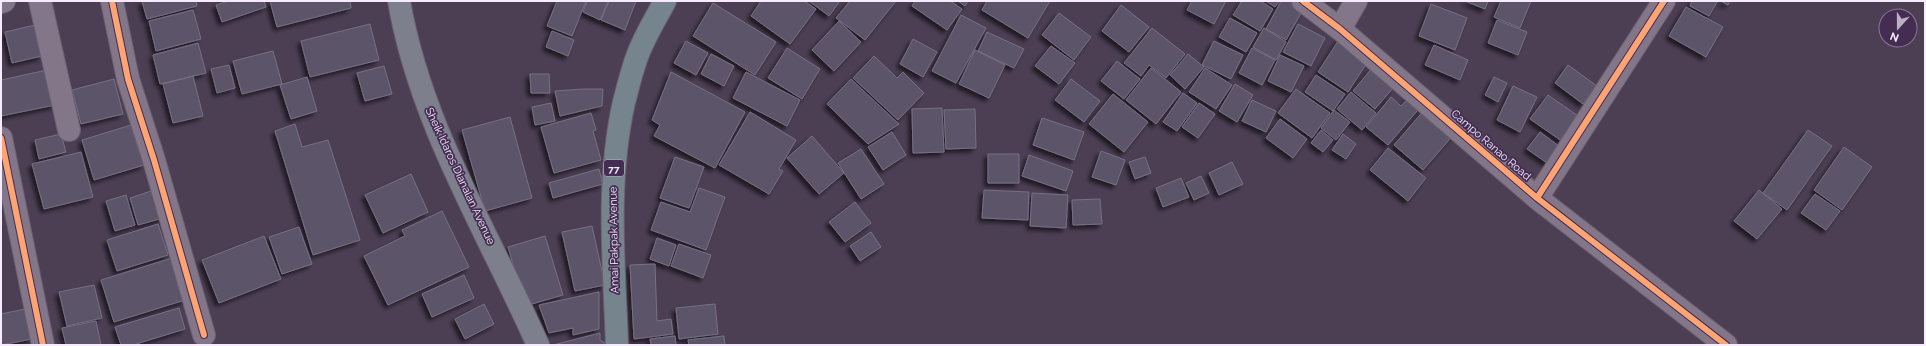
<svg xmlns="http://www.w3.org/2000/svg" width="1926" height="346" viewBox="0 0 1926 346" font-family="Raleway,sans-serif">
<defs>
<filter id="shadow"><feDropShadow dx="-3.5" dy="3.5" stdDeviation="2" flood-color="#0009"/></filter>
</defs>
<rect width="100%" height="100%" fill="#4c3f54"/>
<!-- building -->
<path fill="#5c546a" stroke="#777083" filter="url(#shadow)" d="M142,1H196L197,6L147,19Z
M229,1H264L266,7L222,22L216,5Z
M270,1H350L351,8L277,27Z
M557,1H586L572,36L547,26Z
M587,1H608L600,20L583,12Z
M609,1H636L625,30L601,20Z
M761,1H804L816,9L790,44L751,16Z
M809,1H840L829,16Z
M850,1H896L865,40L836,18Z
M915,1H950L962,9L947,30L912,6Z
M958,1H968L965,6Z
M987,1H1050L1028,38L982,10Z
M1192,1H1226L1214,24L1187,10Z
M1242,1H1260L1273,9L1260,31L1233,15Z
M1266,1H1279L1275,7Z
M1281,1H1296L1305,6L1286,40L1266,29Z
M1465,1H1488L1485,9Z
M1501,1H1531L1520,28L1494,17Z
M1692,1H1715L1717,2L1709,16L1690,6Z
M1721,1H1730L1728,5Z
M713,3L776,42L755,75L693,36Z
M1431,4L1467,18L1455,50L1419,36Z
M1121,5L1149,27L1129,52L1102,31Z
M1686,7L1723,27L1706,57L1669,36Z
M193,10L201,39L156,51L149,21Z
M1059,13L1091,37L1074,60L1042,35Z
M961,15L986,28L956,83L932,71Z
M1230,18L1257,33L1246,52L1219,37Z
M1497,20L1527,32L1518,55L1488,43Z
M839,21L861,42L834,71L812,50Z
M370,24L379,60L310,77L301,41Z
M1298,24L1325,38L1311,66L1283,52Z
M35,25L42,56L12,63L5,32Z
M1152,28L1185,54L1166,78L1149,65L1141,76L1124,63Z
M1264,28L1286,42L1276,60L1253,47Z
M552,31L574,40L568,56L546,47Z
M987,32L1024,49L1014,68L978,51Z
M1340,38L1370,58L1348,92L1318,72Z
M913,39L937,52L923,77L900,64Z
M686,41L708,53L696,75L674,63Z
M1214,41L1243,55L1231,79L1202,65Z
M198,43L206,73L160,84L153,55Z
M1434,45L1468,60L1460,80L1425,65Z
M1051,46L1075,63L1059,84L1035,66Z
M787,48L820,69L802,99L768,78Z
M1252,48L1275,60L1262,85L1239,73Z
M975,50L1005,65L989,98L959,84Z
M273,51L282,84L242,94L233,61Z
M711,54L734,66L724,86L701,74Z
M1188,54L1204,67L1185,89L1170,75Z
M1280,55L1304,66L1291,92L1268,81Z
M874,56L897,78L903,72L924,93L898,120L853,78Z
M1117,61L1140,79L1124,99L1101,81Z
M229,65L235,88L217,93L211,69Z
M1568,65L1597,86L1583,104L1555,83Z
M384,66L392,94L365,101L357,73Z
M1151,68L1181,92L1156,124L1126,100Z
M1205,68L1232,85L1216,109L1189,92Z
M1372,68L1394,87L1375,109L1353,91Z
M47,70L55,105L1,116V80Z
M671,72L745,112L715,168L654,136L660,125L652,120Z
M746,72L800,100L787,126L733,98Z
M530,74H549L550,93H531Z
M1316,75L1345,94L1333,111L1305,92Z
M193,76L203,116L173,123L163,84Z
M307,77L317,111L291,119L280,85Z
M1494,77L1507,83L1498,102L1485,95Z
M114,79L123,114L81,124L72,90Z
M851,79L899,124L868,144L827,104Z
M1071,79L1100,101L1084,122L1055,100Z
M1235,84L1253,95L1237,122L1219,111Z
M1513,86L1537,97L1520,132L1497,120Z
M583,89H603L602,106L560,116L555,91Z
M1296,89L1330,113L1312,138L1278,113Z
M1351,92L1376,113L1362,130L1337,109Z
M1183,93L1197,103L1177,131L1163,122Z
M1113,94L1148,122L1124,152L1089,124Z
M1412,94L1423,104L1388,145L1366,127L1391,97L1401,106Z
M1548,95L1581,118L1563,142L1530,119Z
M1252,100L1276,111L1266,132L1242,121Z
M551,103L555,121L535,125L532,107Z
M1199,103L1215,114L1198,138L1182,127Z
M942,108L944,152L913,153L912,109Z
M1426,108L1455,133L1423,170L1394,145Z
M975,109L976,148L946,149L944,110Z
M1334,110L1350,122L1336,140L1321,128Z
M750,112L796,140L779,169L783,171L769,194L719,165Z
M591,113L596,130L593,131L601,160L554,173L541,127Z
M510,117L532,198L485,211L462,130Z
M1042,118L1084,132L1074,160L1033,145Z
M1280,119L1307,139L1293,158L1266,138Z
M295,124L302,147L328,140L360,240L313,255L275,131Z
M131,125L144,165L94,180L82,140Z
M1321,130L1333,140L1323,152L1311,143Z
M1808,130L1832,146L1787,210L1763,193Z
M892,132L906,155L883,170L868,147Z
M1540,132L1560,147L1547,163L1527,149Z
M61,134L66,152L39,159L35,140Z
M1343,134L1356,144L1346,159L1332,150Z
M812,136L844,173L819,194L787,158Z
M1844,147L1872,167L1842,210L1814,190Z
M1388,148L1426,178L1408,201L1370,170Z
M861,149L884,184L861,199L838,163Z
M1101,151L1125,160L1116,185L1092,177Z
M81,152L93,197L44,209L32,164Z
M988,154H1019V183H988Z
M1029,155L1073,171L1066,191L1022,176Z
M675,157L704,167L689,208L660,198Z
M1145,157L1151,173L1135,179L1129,162Z
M1232,162L1243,184L1219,195L1209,173Z
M599,169L603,184L553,198L549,183Z
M411,174L428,212L383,233L365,195Z
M1201,176L1209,193L1194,200L1186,183Z
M1181,178L1189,197L1163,207L1156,188Z
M699,188L725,197L706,250L651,230L661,202L690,212Z
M154,190L163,218L138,225L130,198Z
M984,190L1029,192L1028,220L982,218Z
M1759,190L1782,209L1757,239L1734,221Z
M1032,193L1068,195L1066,228L1030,226Z
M1815,194L1840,211L1826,230L1801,213Z
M126,195L135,225L115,231L106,201Z
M1100,199L1102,224L1073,225L1072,200Z
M855,202L871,223L845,242L829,222Z
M442,211L469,267L388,305L364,256L405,236L402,230Z
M158,224L168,255L117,271L107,240Z
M592,226L605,285L575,291L562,232Z
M299,227L312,264L282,274L269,237Z
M871,232L881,247L860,261L850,246Z
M264,236L281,279L219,303L202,260Z
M545,236L563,295L525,306L508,247Z
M657,238L676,245L669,266L650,259Z
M679,244L711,255L703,278L671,266Z
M172,258L185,300L114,322L101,280Z
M655,264L657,321L671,319L673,334L634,339L630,265Z
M464,275L474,298L432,317L422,294Z
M94,285L102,318L67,326L59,292Z
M599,292V329L573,335V328L549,333L539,305Z
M484,304L494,324L465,339L455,319Z
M715,304L718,334L679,339L676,308Z
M179,308L185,329L133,345H121L115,327Z
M25,309L32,339L1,345V314Z
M96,321L101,345H66L62,328Z
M600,333V340L605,343V345H553Z
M675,336L676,345H651L650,339Z
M724,336L725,345H689L688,340Z"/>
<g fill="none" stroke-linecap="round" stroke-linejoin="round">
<!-- minor casing -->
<g stroke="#6a5f70" stroke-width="24">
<path id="minor" d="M40,1L69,130
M112,1L128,79L154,160L204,335
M1303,1L1340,29L1537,198L1726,345
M1,2L4,1
M1340,29L1356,1
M1,138L43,345
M1537,198L1664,1"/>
</g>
<!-- major casing -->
<g stroke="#6a5f70" stroke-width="24">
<path id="major" d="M399,1C420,124 488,232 538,345"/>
</g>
<!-- highway casing -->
<g stroke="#6a5f70" stroke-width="24">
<path id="highway" d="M617,345C614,264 606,182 624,102C629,84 633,64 641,47C648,31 657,16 665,1"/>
</g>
<!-- minor -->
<use href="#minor" stroke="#827688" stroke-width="22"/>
<!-- major -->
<use href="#major" stroke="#7d7f8c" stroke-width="22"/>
<!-- highway -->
<use href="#highway" stroke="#76848e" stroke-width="22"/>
<!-- cycleway casing -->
<g stroke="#442c52" stroke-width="8">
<path id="cycleway" d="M112,1L128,79L154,160L204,335
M1303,1L1340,29L1537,198L1726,345
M1,138L43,345
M1537,198L1664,1"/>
</g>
<!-- cycleway -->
<use href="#cycleway" stroke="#fda474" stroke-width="6"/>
</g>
<g text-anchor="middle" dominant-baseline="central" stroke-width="3.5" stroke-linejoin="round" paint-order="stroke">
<!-- shield labels -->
<rect fill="#442c52" stroke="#c1b2cb" stroke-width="1" x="604" y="160" width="20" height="16" rx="3"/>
<g font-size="10" font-weight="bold" fill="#f7ebff">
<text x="614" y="168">77</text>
</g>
<!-- street labels -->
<g font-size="11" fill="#f7ebff" stroke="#442c52">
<text transform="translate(1491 145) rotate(41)">Campo Ranao Road</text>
<text transform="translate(460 176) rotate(65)">Sheik Idaros Dianalan Avenue</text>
<text transform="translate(614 240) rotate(-91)">Amai Pakpak Avenue</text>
</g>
</g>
<!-- border -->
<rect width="1926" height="346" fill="none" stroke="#f7ebff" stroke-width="4"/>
<!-- north arrow -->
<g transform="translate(1898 28) rotate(201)"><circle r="19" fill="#442c52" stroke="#8c7897"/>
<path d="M0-3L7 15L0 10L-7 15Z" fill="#bbafc3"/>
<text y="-6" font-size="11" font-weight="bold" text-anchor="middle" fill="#f7ebff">N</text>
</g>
</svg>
